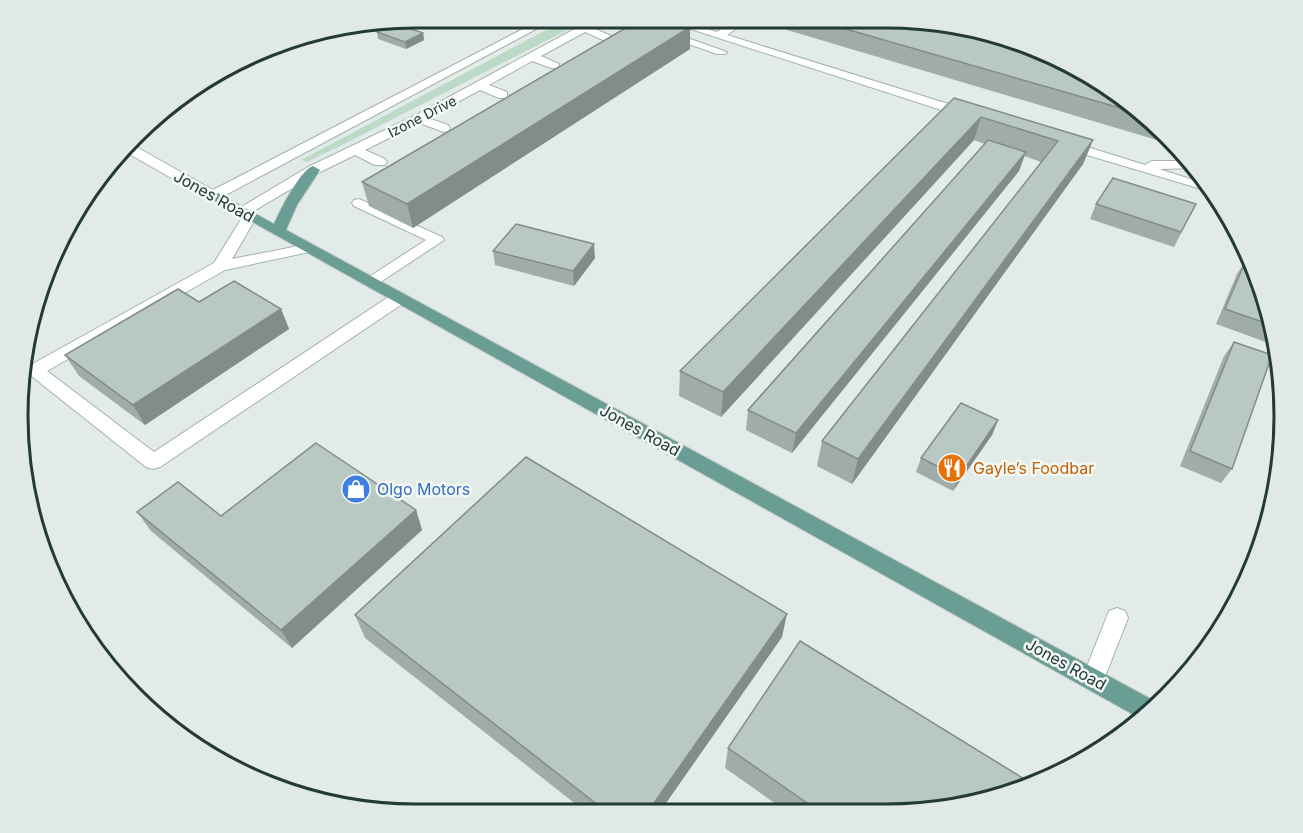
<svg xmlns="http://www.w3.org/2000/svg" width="1303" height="833" viewBox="0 0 1303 833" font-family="Inter,sans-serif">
<rect width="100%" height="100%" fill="#e2ebe8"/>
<!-- green -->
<path fill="#bddac7" d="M567,19H589L346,143L307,162L301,160Z"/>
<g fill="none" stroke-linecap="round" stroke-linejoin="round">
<!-- minor casing -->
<g stroke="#a5b2af" stroke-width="2">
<path id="minor" d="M542,19H555L218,199H208L124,151L133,145L213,190Z
M593,19H606L593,28L611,36V40H603L585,32L541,56L559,64V68H551L532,61L489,85L507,92V98H499L480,90L428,118L448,125L450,128L448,131L444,132L419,123L365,150L385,159L387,162L385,165H375L355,155L318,173L252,212L257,216L232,259L309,244L314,245L316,248L314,251L225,270L47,371L154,452L393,294H405L407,298L405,302L160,467L153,469L146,467L29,374L26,370L29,366L214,263L243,216L236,212L238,209L308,167L414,116Z
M617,19H634L727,52L725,54H717Z
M663,20H678L717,32L736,20H749L727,35L971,111L973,114L967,118L963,117Z
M1065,140L1145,165L1152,161H1191L1197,168L1159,169L1209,185L1215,193L1060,147L1059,144L1060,141Z
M359,199L442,237L444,240L376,285H366L363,282L366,279L426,240L354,206L352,203L354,200Z
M1117,608L1125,611L1128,618L1101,687L1093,690L1085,687L1082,679L1109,611Z"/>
</g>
<!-- major casing -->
<g stroke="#c1c8c7" stroke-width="2">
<path id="major" d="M313,166L320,170L297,205L286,230L1160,704L1143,720L206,196L208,193H218L274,224C280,211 300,170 313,166Z"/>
</g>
<!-- minor -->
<use href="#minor" fill="#fff" fill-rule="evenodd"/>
<!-- major -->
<use href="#major" fill="#6a9d94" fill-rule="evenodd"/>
</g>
<!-- wall -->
<path fill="#a0aca9" d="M416,18L403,24L395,21Z
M760,20L939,21L1149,117L1177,146L760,22Z
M690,27V49L413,228L369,206L362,182Z
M377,32L423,33L424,40L406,49L378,39Z
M954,98L1093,140L1083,164L852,484L817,466L822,441L1041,162L1024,156L1019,171L792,453L746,430L748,410L985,144L974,140L721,417L679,396L680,371Z
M1096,204H1196L1174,247L1090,219Z
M493,251L595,258L574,286L495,265Z
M1246,260L1271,313L1277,346L1216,324L1237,274Z
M281,309L289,329L145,425L79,376L65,355Z
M1234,342L1232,469L1221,483L1180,466L1224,356Z
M998,420L992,435L953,491L916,472L921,458Z
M416,510L422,530L292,648L151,531L137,512L221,516Z
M355,615L782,637L659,813H587L365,638Z
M728,748L912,814H790L725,768Z"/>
<!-- shaded-wall -->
<path fill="#828c89" d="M416,18L403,24L402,20Z
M690,27V49L413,228L407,204Z
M423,33L424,40L406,49L405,42Z
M297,38L284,44L283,42L289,39Z
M981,117L974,140L721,417L723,392Z
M1093,140L1083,164L852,484L858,459Z
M1026,152L1019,171L792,453L796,433Z
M594,244L595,258L574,286L573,271Z
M281,309L289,329L145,425L133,405Z
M998,420L992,435L953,491L959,477Z
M416,510L422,530L292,648L281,630Z
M787,614L782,637L659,813H647Z"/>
<!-- building -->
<path fill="#bac8c4" stroke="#828c89" stroke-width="1.5" d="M641,19L666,20L690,27L407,204L362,182Z
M818,21H939L1062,59L1148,116Z
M395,23L423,33L405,42L377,32Z
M954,98L1093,140L858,459L822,441L1058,141L981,117L723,392L680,371Z
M988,140L1026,152L796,433L748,410Z
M1113,178L1196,204L1181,232L1096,204Z
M516,224L594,244L573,271L493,251Z
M1246,260L1252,262L1271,313L1274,326L1225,309Z
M234,281L281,309L133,405L65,355L178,289L199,302Z
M1234,342L1272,355L1232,469L1190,451Z
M961,403L998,420L959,477L921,458Z
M316,443L416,510L281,630L137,512L178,482L221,516Z
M526,457L787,614L647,813H608L355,615Z
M800,641L1034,785L989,802L912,814H823L728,748Z"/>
<!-- icons -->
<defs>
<g id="restaurant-disc" transform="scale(1.5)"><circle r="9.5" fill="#e8710a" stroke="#f2f8f5"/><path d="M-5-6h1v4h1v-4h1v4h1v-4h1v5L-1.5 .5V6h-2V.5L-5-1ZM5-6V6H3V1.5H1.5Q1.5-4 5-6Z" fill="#fff"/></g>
<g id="shop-disc" transform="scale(1.5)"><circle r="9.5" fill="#3f7fe0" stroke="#f2f8f5"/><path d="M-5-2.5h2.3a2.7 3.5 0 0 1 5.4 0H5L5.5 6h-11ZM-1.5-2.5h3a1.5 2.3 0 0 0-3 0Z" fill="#fff"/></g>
</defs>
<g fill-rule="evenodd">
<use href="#restaurant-disc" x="952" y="468"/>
<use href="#shop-disc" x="356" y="489"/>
</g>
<g text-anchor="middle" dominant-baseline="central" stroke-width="5" stroke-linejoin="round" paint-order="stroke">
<!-- far-street labels -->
<g font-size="14" fill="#233a36" stroke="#f2f8f5">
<text transform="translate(422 116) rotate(-27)">Izone Drive</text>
</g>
<!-- street labels -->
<g font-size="16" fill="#233a36" stroke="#f2f8f5">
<text transform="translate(214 196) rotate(29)">Jones Road</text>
<text transform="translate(640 430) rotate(29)">Jones Road</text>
<text transform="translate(1066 664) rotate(29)">Jones Road</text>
</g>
<!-- food labels -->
<g font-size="16" fill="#c56008" stroke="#f2f8f5" text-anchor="start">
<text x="973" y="468">Gayle’s Foodbar</text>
</g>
<!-- shop labels -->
<g font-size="16" fill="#366cbe" stroke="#f2f8f5" text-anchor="start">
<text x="377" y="489">Olgo Motors</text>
</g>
</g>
<!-- crop -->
<path d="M0 0H1303V833H0ZM416 28H886A388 388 0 0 1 1274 416V416A388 388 0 0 1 886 804H416A388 388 0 0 1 28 416V416A388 388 0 0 1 416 28Z" fill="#e1e9e6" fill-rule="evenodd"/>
<path fill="none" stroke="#233a36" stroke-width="3" d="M416 28H886A388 388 0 0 1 1274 416V416A388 388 0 0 1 886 804H416A388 388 0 0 1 28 416V416A388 388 0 0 1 416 28Z"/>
</svg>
